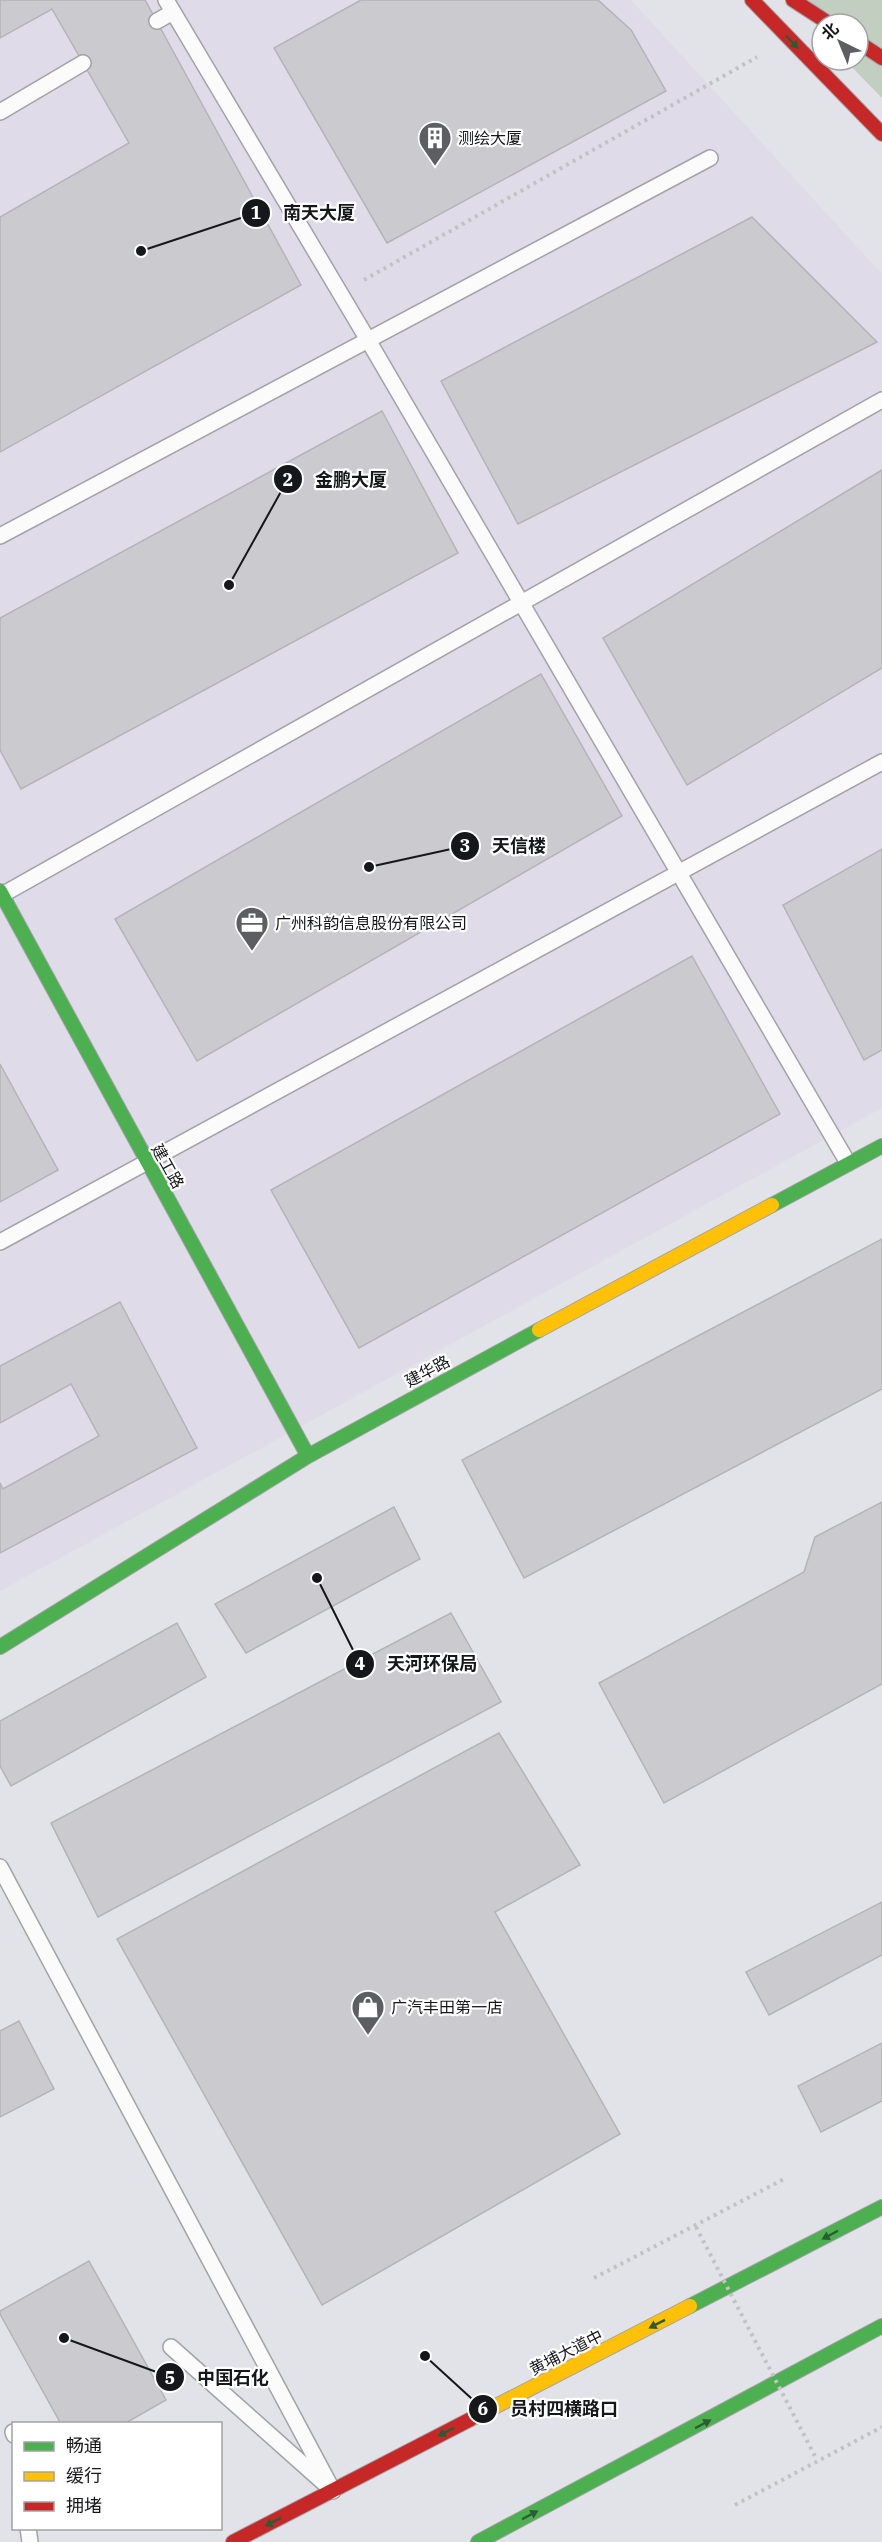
<svg xmlns="http://www.w3.org/2000/svg" width="882" height="2542" viewBox="0 0 882 2542" font-family="'IBM Plex Serif','Noto Sans SC',serif">
<rect width="100%" height="100%" fill="#e2e3e8"/>
<!-- commercial -->
<path fill="#dfdbe9" d="M0,0H631L882,274V1108L0,1591Z"/>
<!-- green -->
<path fill="#c1cec0" d="M785,0H882V98L845,60H858V24H822Z"/>
<!-- building -->
<path fill="#cbcbcf" stroke="#b3b3b8" stroke-width="1.5" d="M0,0H145L301,285L0,452V217L129,143L52,9L0,38Z
M361,0H598L631,30L666,91L387,243L274,48Z
M752,217L877,342L518,524L441,381Z
M382,411L458,553L21,789L0,750V618Z
M882,470V668L687,785L603,638Z
M541,674L622,816L197,1061L115,919Z
M882,849V1050L864,1060L783,905Z
M692,956L780,1114L359,1348L271,1190Z
M0,1064L58,1170L0,1202Z
M882,1239V1389L524,1578L462,1460Z
M120,1302L197,1448L0,1553V1483L3,1489L99,1436L71,1384L0,1423V1366Z
M882,1502V1684L664,1803L599,1683L804,1572L815,1537Z
M394,1507L420,1559L246,1653L215,1604Z
M451,1613L501,1702L98,1917L51,1823Z
M177,1623L206,1677L11,1786L0,1766V1721Z
M499,1733L580,1865L495,1912L620,2134L322,2305L117,1939Z
M882,1902V1955L769,2015L746,1972Z
M19,2021L54,2089L0,2117V2031Z
M882,2043V2101L821,2132L798,2086Z
M89,2261L166,2400L124,2424H61L0,2314V2311Z"/>
<g fill="none" stroke-linecap="round" stroke-linejoin="round">
<!-- lane casing -->
<g stroke="#a2a3a7" stroke-width="18">
<path id="lane" d="M166,0L368,340L848,1163
M157,21L173,12
M0,112L83,63
M0,536L710,158
M0,896L882,400
M0,1242L882,762
M0,1867L333,2491
M171,2347L324,2483
M13,2432L14,2435
M28,2528L30,2542"/>
</g>
<!-- fast casing -->
<g stroke="#a2a3a7" stroke-width="16">
<path id="fast" d="M0,891L308,1456
M772,1205L882,1146
M0,1647L308,1456L539,1330
M690,2306L882,2207
M478,2542L882,2326"/>
</g>
<!-- slow casing -->
<g stroke="#a2a3a7" stroke-width="16">
<path id="slow" d="M539,1330L772,1205
M471,2419L690,2306"/>
</g>
<!-- jam casing -->
<g stroke="#a2a3a7" stroke-width="16">
<path id="jam" d="M752,0L882,134
M793,0L830,24
M858,42L882,58
M233,2542L471,2419"/>
</g>
<!-- path -->
<path stroke="#c1c2c4" stroke-width="4" stroke-dasharray="3 4.5" stroke-linecap="butt" d="M364,280L757,57
M594,2278L784,2179
M735,2505L882,2427"/>
<!-- lane -->
<use href="#lane" stroke="#fbfbfc" stroke-width="15"/>
<!-- fast -->
<use href="#fast" stroke="#4caf50" stroke-width="14"/>
<!-- slow -->
<use href="#slow" stroke="#ffc107" stroke-width="14"/>
<!-- jam -->
<use href="#jam" stroke="#c62828" stroke-width="14"/>
<!-- path-bridge -->
<path stroke="#c1c2c4" stroke-width="4" stroke-dasharray="3 4.5" stroke-linecap="butt" d="M696,2227L817,2460"/>
</g>
<!-- one-way arrows -->
<defs><path id="oneway-solid" d="M-6-.8H1V-3.2L6.5 0L1 3.2V.8H-6Z" transform="scale(1.5)"/></defs>
<g fill="#2e5b32">
<use href="#oneway-solid" transform="translate(792 42) rotate(46)"/>
<use href="#oneway-solid" transform="translate(830 2235) rotate(152)"/>
<use href="#oneway-solid" transform="translate(657 2324) rotate(153)"/>
<use href="#oneway-solid" transform="translate(703 2424) rotate(-28)"/>
<use href="#oneway-solid" transform="translate(446 2432) rotate(153)"/>
<use href="#oneway-solid" transform="translate(530 2515) rotate(-28)"/>
<use href="#oneway-solid" transform="translate(273 2522) rotate(153)"/>
</g>
<!-- icons -->
<defs>
<g id="building-pin" transform="scale(1.725)"><path d="M0 17L-7.5 6A9.5 9.5 0 1 1 7.5 6Z" fill="#5d5e62" stroke="#fff"/><path d="M-4-6H4V6H1V3H-1V6H-4ZM-2.5-4.3h1.7v1.8h-1.7ZM.8-4.3h1.7v1.8H.8ZM-2.5-1h1.7V.8h-1.7ZM.8-1h1.7V.8H.8Z" fill="#fff"/></g>
<g id="office-pin" transform="scale(1.725)"><path d="M0 17L-7.5 6A9.5 9.5 0 1 1 7.5 6Z" fill="#5d5e62" stroke="#fff"/><path d="M-6-3h4V-5.5h4V-3h4V5H-6ZM-1-4.5V-3h2v-1.5ZM-6 0V1H6V0Z" fill="#fff"/></g>
<g id="shop-pin" transform="scale(1.725)"><path d="M0 17L-7.5 6A9.5 9.5 0 1 1 7.5 6Z" fill="#5d5e62" stroke="#fff"/><path d="M-5-2.5h2.3a2.7 3.5 0 0 1 5.4 0H5L5.5 6h-11ZM-1.5-2.5h3a1.5 2.3 0 0 0-3 0Z" fill="#fff"/></g>
</defs>
<g fill-rule="evenodd">
<use href="#building-pin" x="435" y="138"/>
<use href="#office-pin" x="252" y="923"/>
<use href="#shop-pin" x="368" y="2007"/>
</g>
<g text-anchor="middle" dominant-baseline="central" stroke-width="4.5" stroke-linejoin="round" paint-order="stroke">
<!-- poi labels -->
<g font-size="16" fill="#16171a" stroke="#fff" text-anchor="start">
<text x="458" y="138">测绘大厦</text>
<text x="275" y="923">广州科韵信息股份有限公司</text>
<text x="391" y="2007">广汽丰田第一店</text>
</g>
<!-- street labels -->
<g font-size="16" fill="#16171a" stroke="#fff">
<text transform="translate(168 1166) rotate(61)">建工路</text>
<text transform="translate(427 1371) rotate(-28)">建华路</text>
<text transform="translate(566 2352) rotate(-27)">黄埔大道中</text>
</g>
</g>
<!-- callouts -->
<path fill="none" stroke="#16171a" stroke-width="2" d="M141 251L256 213M229 585L288 479M369 867L465 846M317 1578L360 1664M64 2338L170 2377M425 2356L483 2409"/>
<g fill="#16171a" stroke="#fff" stroke-width="2">
<circle cx="141" cy="251" r="6"/>
<circle cx="229" cy="585" r="6"/>
<circle cx="369" cy="867" r="6"/>
<circle cx="317" cy="1578" r="6"/>
<circle cx="64" cy="2338" r="6"/>
<circle cx="425" cy="2356" r="6"/>
<circle cx="256" cy="213" r="15"/>
<circle cx="288" cy="479" r="15"/>
<circle cx="465" cy="846" r="15"/>
<circle cx="360" cy="1664" r="15"/>
<circle cx="170" cy="2377" r="15"/>
<circle cx="483" cy="2409" r="15"/>
</g>
<g font-size="18" text-anchor="middle" font-weight="bold" fill="#fff">
<text x="256" y="219">1</text>
<text x="288" y="486">2</text>
<text x="465" y="852">3</text>
<text x="360" y="1670">4</text>
<text x="170" y="2384">5</text>
<text x="483" y="2415">6</text>
</g>
<g font-size="18" text-anchor="middle" font-weight="bold" fill="#16171a" stroke="#fff" stroke-width="4.5" stroke-linejoin="round" paint-order="stroke">
<text x="319" y="219">南天大厦</text>
<text x="351" y="486">金鹏大厦</text>
<text x="519" y="852">天信楼</text>
<text x="432" y="1670">天河环保局</text>
<text x="233" y="2384">中国石化</text>
<text x="564" y="2415">员村四横路口</text>
</g>
<!-- legend -->
<rect x="12" y="2422" width="210" height="108" fill="#ffffff" stroke="#a2a2a3" stroke-width="1.5"/>
<rect x="24" y="2442" width="30" height="9" fill="#4caf50" stroke="#a2a2a3" stroke-width="1.5"/>
<text x="66" y="2452" font-size="18" fill="#16171a">畅通</text>
<rect x="24" y="2472" width="30" height="9" fill="#ffc107" stroke="#a2a2a3" stroke-width="1.5"/>
<text x="66" y="2482" font-size="18" fill="#16171a">缓行</text>
<rect x="24" y="2502" width="30" height="9" fill="#c62828" stroke="#a2a2a3" stroke-width="1.5"/>
<text x="66" y="2512" font-size="18" fill="#16171a">拥堵</text>
<!-- north arrow -->
<g transform="translate(840 42) rotate(317)"><circle r="28" fill="#ffffff" stroke="#a2a2a3" stroke-width="1.5"/>
<path d="M0-4.5L10 22L0 15L-10 22Z" fill="#5d5e62"/>
<text y="-9" font-size="16" font-weight="bold" text-anchor="middle" fill="#16171a">北</text>
</g>
</svg>
